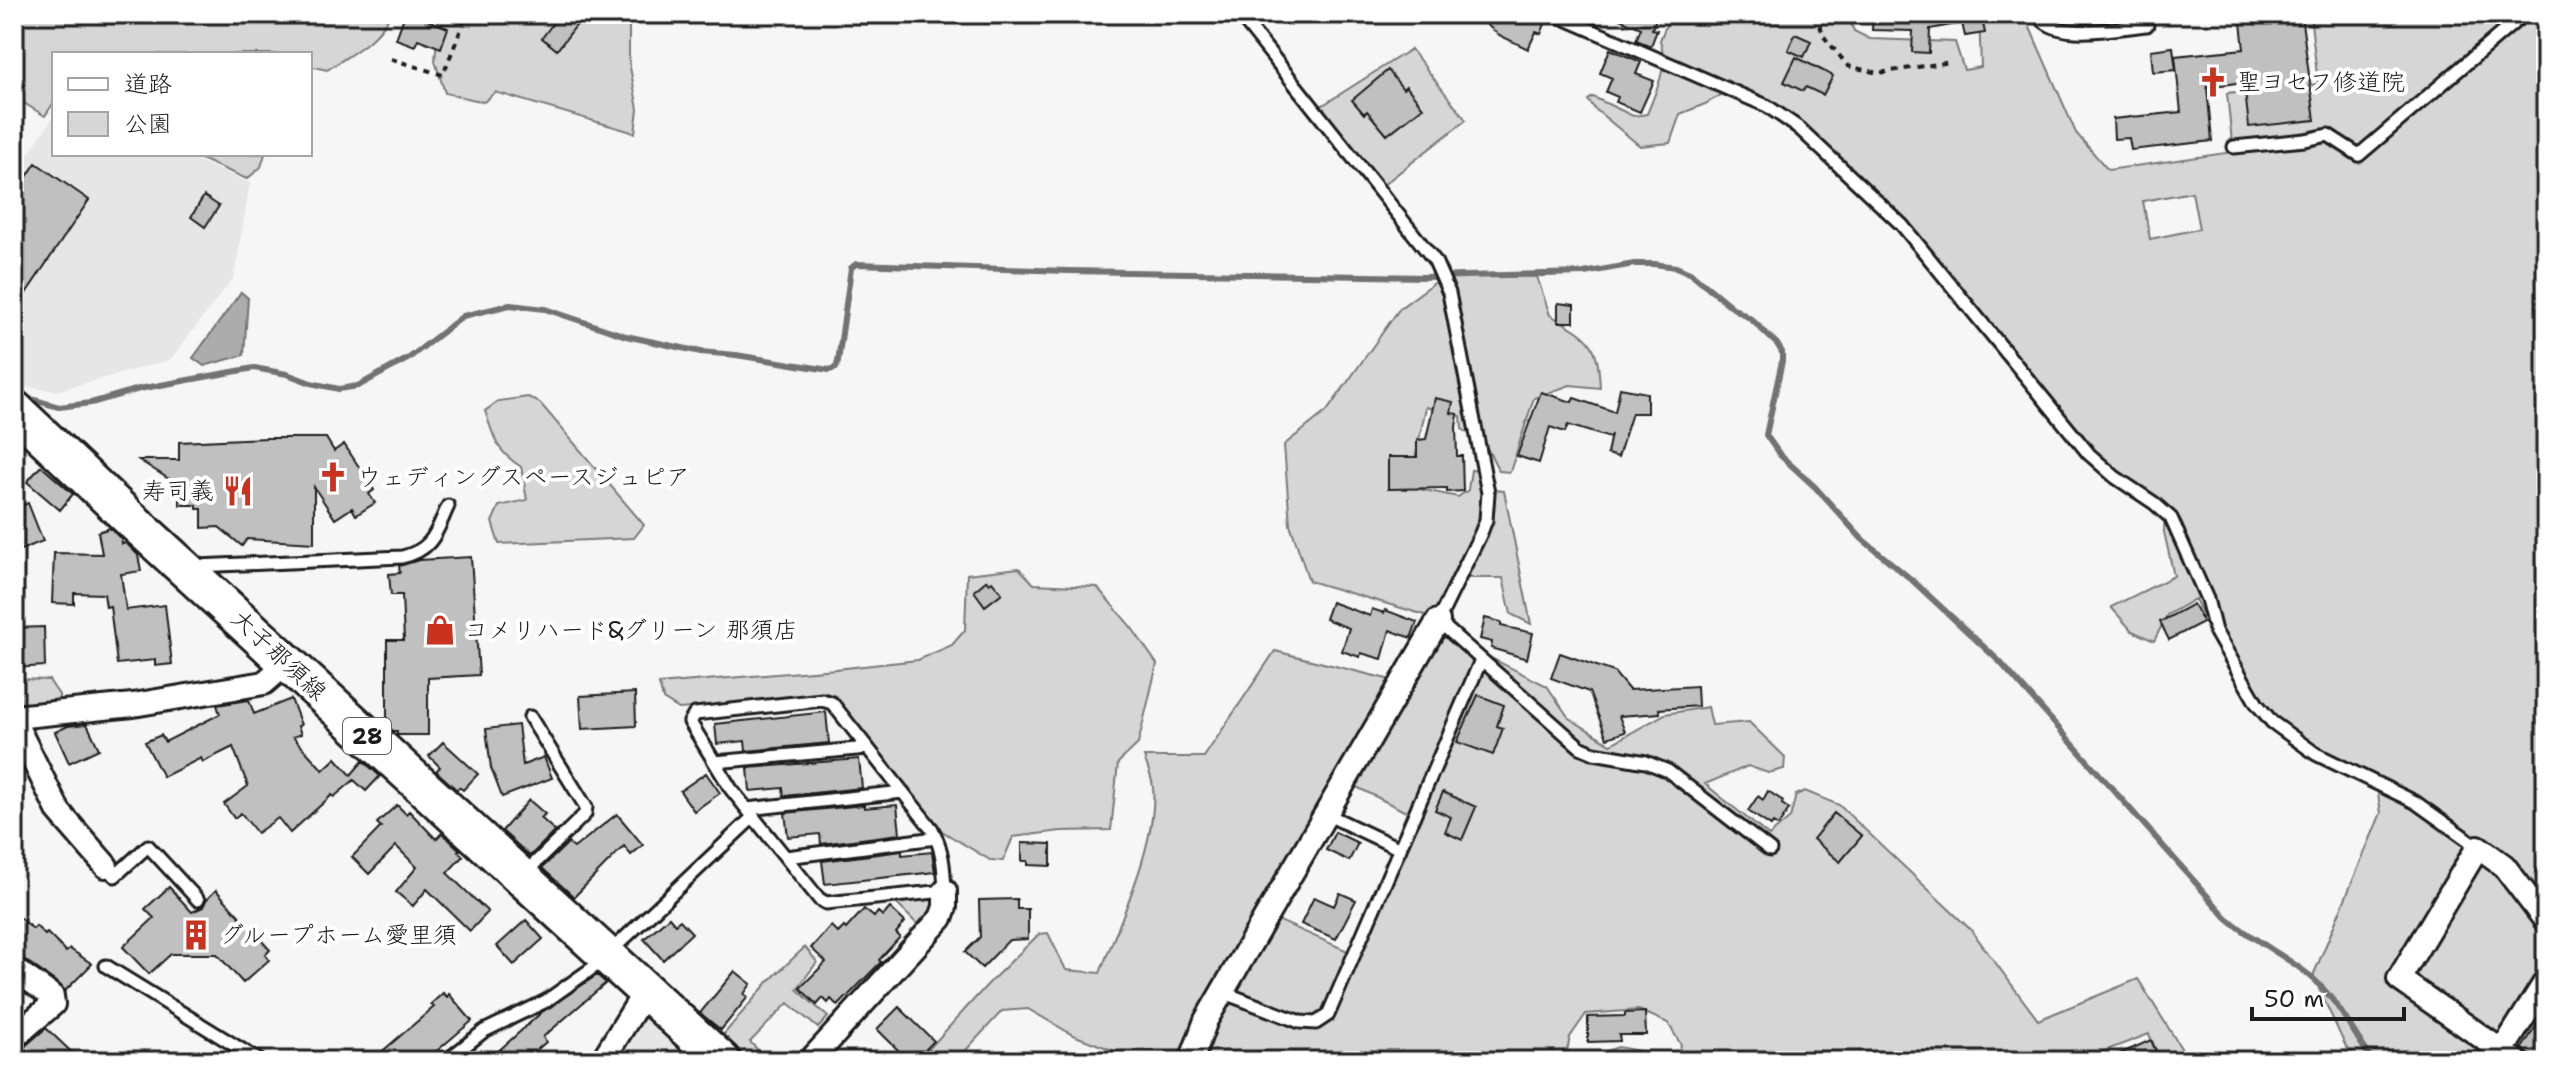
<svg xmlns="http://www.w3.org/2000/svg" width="2560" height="1075" viewBox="0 0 2560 1075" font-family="'Shantell Sans','Klee One',sans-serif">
<rect width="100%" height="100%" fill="#f6f6f6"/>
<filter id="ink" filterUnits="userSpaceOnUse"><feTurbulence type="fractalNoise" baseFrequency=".0125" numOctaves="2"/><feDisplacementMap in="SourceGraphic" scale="16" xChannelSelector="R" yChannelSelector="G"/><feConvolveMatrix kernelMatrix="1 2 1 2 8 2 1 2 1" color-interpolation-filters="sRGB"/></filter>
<g filter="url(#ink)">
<!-- built -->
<path fill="#e6e6e6" d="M54,116V154H182L250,183L234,277L170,360L56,391L14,385V175Z
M646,1015L695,1061H615Z"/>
<!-- green -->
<path fill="#d6d6d6" stroke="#797979" stroke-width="2" fill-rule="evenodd" d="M14,14H390C379,40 349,55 327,70L310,66V54H54V102L45,116L14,97Z
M439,14H632L629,17V62L638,109L635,133L495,92L484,102L445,93L435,61Z
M1714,14L1848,16L1854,31L1870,39L1955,42L1964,70L1981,67L1979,14H2024L2076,133L2108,170L2233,152L2227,93L2318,84L2310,14H2546V1011L2542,1008L2510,1061H2359L2346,1047L2313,976L2381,813L2376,781L2319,752L2275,721L2259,703L2220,635L2207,624L2195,599L2167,615L2154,641L2132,631L2111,607L2174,576L2164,532L2165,507L2116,471L2092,448L1954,285L1909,224L1806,125L1765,100L1735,87L1705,104L1680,114L1670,143L1640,146L1595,109L1588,100L1593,97L1633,116L1647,114C1657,88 1669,67 1660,40L1667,23L1713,25ZM2192,192L2199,229L2150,239L2143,201Z
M1411,49L1466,120L1383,185L1320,107Z
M189,154H265L261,167L247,179Z
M1461,276L1537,277L1550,315C1590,338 1598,340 1600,388L1570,385L1534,398L1510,472L1499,471L1485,444L1462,429L1461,416L1426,407L1409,487L1458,497L1468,490L1471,470L1478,471L1481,489L1504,491L1531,624L1511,614L1503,578H1452L1432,617L1309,581L1290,524L1284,445L1327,411L1400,308L1434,283Z
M528,397L540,403L644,525L634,538L499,544L492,522L499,506L527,500L521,467C495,449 495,440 485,411L499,401Z
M1019,568L1034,584L1097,587L1132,628L1157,664L1138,744L1118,763L1111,830L1061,831L1013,837L1003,861L990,860L942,831L832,697L679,709L663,699L659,684L836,669L918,660L952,645L965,630L967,574Z
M1441,633L1547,686L1569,718L1611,744L1665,714L1708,707L1712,725L1749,722L1785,757L1784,769L1768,773L1748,766L1705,784L1769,836L1790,818L1796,795L1805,791L1839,805L1971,930L2038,1020L2138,979L2189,1061H2161L2149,1034L2078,1061H1604V1052L1618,1047L1677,1058L1681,1045L1668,1023L1639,1010L1586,1014L1570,1037L1565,1061H1141L1073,1035L1028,1009L1002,1011L956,1061H918L988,984L1039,934L1048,933L1066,970L1100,973C1120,921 1158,842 1153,787C1152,777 1147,766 1144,757H1204L1275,651L1407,684ZM1339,778L1416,817L1352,953L1257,911Z
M19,679L49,680L59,695V705L21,706Z
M939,898V903L921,928L895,902Z
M805,947L817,962L797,989L828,1017L818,1028L788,1003L750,1042L769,1061H741L719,1040L768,982Z"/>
<!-- water -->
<path fill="#acacac" stroke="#727272" stroke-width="2" d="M241,292L248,298L244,355L204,366L193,358Z"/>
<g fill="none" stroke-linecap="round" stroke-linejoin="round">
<!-- stream -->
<path stroke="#727272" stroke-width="6" d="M31,399L59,407L91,403L139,389L254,368L287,374L311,383L339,389L358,386L409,358L463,316L510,305L545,309L626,336L701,352L736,355L829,370L836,368L838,362L851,268L856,264L1068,271L1426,277L1584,273L1634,264H1654L1676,267L1692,274L1733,308L1751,319L1777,344L1782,352V361L1766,435L1780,455L1815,487L1862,539L1912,580L2000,662L2226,917C2252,940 2283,954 2309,975C2336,997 2353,1033 2373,1061"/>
</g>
<!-- building -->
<path fill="#c0c0c0" stroke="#1c1c1c" stroke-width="2" d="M405,14H412L448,28L441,48L418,39L415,46L396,39Z
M560,14H585L557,50L542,38Z
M1474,14H1545L1543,17L1547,19L1541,34L1536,32L1528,49L1499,35Z
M1608,14H1658L1652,29L1657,30L1651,46L1636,40L1641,28Z
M1873,14H1981L1985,33L1965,36L1962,23L1930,29L1929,53L1912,52L1913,31L1872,30Z
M2240,14H2301L2315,120L2249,127L2244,82L2207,87L2212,141L2131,150L2129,138L2114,139L2113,119L2181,112L2175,56L2244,49Z
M1795,34L1811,41L1804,57L1788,50Z
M2173,47L2176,70L2153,72L2151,50Z
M1610,49L1641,62L1636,74L1654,81L1640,112L1616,102L1618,97L1606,92L1612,78L1600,73Z
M1796,57L1833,76L1823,95L1806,87L1803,91L1784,82Z
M1388,70L1403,89L1406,86L1423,107L1387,135L1367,111L1364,114L1352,100Z
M36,163L89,200L14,311V196Z
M204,196L219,206L205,227L191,217Z
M1558,303L1574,305V322H1558Z
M1620,388L1647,393V413H1632L1618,457L1607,454L1611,434L1610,438L1568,425L1565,432L1550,427L1539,463L1517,456L1541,392L1572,402L1574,398L1615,412Z
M1435,398L1453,402L1451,413L1458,414L1456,427L1457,456H1462L1463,491L1447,492V488L1388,489V457H1417V440L1426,439Z
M267,438H326L334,451L344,444L374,490L369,494L375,503L356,515L352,508L335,519L314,487V543L247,539L242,546L219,527L202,528V509H197V505H180V494H172V481L139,460H179V442Z
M41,466L73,494L60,510L27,482Z
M28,503L43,541L18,551L14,540V509Z
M110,528L121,539L122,544L126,543L138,555L141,571L121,574L126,610L165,605L172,664L155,666V660L117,664L110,606L106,607L104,594L74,593V604L52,603L54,553L102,554L98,532Z
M471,557L479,675L428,678V735H397V731H393L387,725V640H404L402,595H391L389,574L400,573L399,566L419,560Z
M987,580L989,583L992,581L1002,593L985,606L974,591Z
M1331,602L1370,616L1372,609L1384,613L1385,610L1417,622L1411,638L1390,630L1382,659L1361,653L1360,657L1342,651L1349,628L1325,619Z
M2193,604L2203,622L2169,640L2160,622Z
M1485,618L1501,622V626L1533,633L1527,659L1491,648L1492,642L1480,639Z
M44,627L45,666L14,668V628Z
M1560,653L1614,672L1629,690L1697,686L1698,706L1659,709L1660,713L1619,716L1625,732L1607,738L1589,692L1551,678Z
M635,693L636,726L582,729L580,696Z
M1478,695L1504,705L1497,726L1503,728L1493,755L1457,742Z
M291,699L301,725L298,726L301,734L293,737L323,770L336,758L351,775L363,761L380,776L366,791L354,780L334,797L332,795L290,833L278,818L257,833L241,813L234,818L224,804L248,786L233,747L203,762L201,758L163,777L145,742L161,735L165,742L220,714L217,705L249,700L254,714Z
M826,712L829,743L746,751L745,741L717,744L715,724Z
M87,724L99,749L69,763L55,732L68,726Z
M518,725L523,765L544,757L552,778L502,797L491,768L486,729Z
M443,742L478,774L463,790L459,787L457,790L436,771L440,767L429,756Z
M859,759L862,788L784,796L783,788L750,791L748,768Z
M706,773L720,793L694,811L680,791Z
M1768,791L1783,801L1782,804L1789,809L1778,826L1773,823L1771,826L1748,811L1758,796L1763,800Z
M1443,792L1476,807L1462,840L1445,832L1451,817L1435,810Z
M529,800L545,814L541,818L555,831L530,856L502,831Z
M397,805L406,814L409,811L436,839L442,833L460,850L458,851L463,856L447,873L488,912L470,931L427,889L413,906L396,892L417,867L396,846L369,874L352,857L381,827L377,823Z
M864,805V808L897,805L900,834L821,844L820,834L788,837L785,813Z
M1834,813L1862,836L1840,862L1813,839Z
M617,814L643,845L631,855L624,846L574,897L542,868L568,843L574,848Z
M1335,832L1358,843L1349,861L1326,850Z
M1022,843L1051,844V866L1028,865V861H1022Z
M902,851V855L932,852L935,872L825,884L822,861Z
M169,887L192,912L203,907L206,900L216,890L270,950L265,955L269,960L243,983L217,954H171L149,974L123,947L154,918L145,909Z
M1340,893L1356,900L1336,939L1301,924L1314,897L1334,906Z
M1017,899V909H1028V939L1009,940L982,968L965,952L980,937L979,900Z
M890,908L905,922L896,933L900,937L879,960L881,962L838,1006L831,999L828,1003L823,998L817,1005L800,988L826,962L811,948L831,926L838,933L844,927L846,929L864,909L874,917L878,912L883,916Z
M14,913L33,929L36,926L45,935L47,933L66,952L70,949L92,964L65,991L60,985L22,958L14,955Z
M669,917L675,924L680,920L692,933L663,960L644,939Z
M526,920L543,939L514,965L497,946Z
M735,971L751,984L744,994L748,997L721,1030L700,1013Z
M597,975L606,983L543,1037L546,1042L524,1061H487L542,1012Z
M443,993L447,997L449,994L472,1021L425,1061H371L434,1007L431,1004Z
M899,1007L934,1041L914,1061H909L877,1029Z
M2546,1011V1061H2536L2522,1048Z
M1645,1012L1646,1035H1619L1620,1041L1588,1042V1017L1625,1016V1013Z
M46,1028L81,1061H38L23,1048Z
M2151,1040L2160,1061H2104Z"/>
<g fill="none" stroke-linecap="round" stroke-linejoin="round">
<!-- lane casing -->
<g stroke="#1c1c1c" stroke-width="17">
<path id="lane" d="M1239,14L1435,261L1449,293L1488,493L1486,520L1481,533L1438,621L1580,747L1594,753L1646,762L1668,771L1770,850
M1554,14L1767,106L1799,128L1902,225L2089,454L2115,477L2154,503L2171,518L2207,599L2215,631L2257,704L2272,722L2316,754L2415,802L2478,847
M2038,14C2054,43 2119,27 2147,25
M2234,147L2305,140L2328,135L2359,155L2524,14
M197,566L402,557C433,550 436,532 448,506
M822,700L832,703L932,829C943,850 944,868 945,891L826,903L819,899L731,789L690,722L695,714Z
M715,762L868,748
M747,809L903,792
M1326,814L1400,849
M786,857L936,838
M106,866L115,876L148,846L198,900
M524,874L585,814L586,807L530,717
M106,966L260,1061
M1222,992L1300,1022L1316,1023L1328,1015L1481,660
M446,1061L484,1031L546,1001L594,967L753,817"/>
</g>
<!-- street casing -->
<g stroke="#1c1c1c" stroke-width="28">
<path id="street" d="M14,717L133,705L264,683L287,663
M14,721L59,812L106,866
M14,969L52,996L53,1004L14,1037
M2502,1051L2546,981
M602,1061L646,990
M810,1061L941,918L945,907V891
M1191,1061L1206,1020L1438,621
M2516,1061L2399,979L2478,847L2504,866L2546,921"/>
</g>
<!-- primary casing -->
<g stroke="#1c1c1c" stroke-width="42">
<path id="primary" d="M14,409L126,515L722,1061"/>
</g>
<!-- path -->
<path stroke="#1c1c1c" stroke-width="4" stroke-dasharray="6 6" stroke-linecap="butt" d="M1815,14L1825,38L1848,66L1878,73L1951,62
M391,59L443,75L467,14"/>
<!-- lane -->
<use href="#lane" stroke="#fff" stroke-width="11"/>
<!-- street -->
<use href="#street" stroke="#fff" stroke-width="22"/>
<!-- primary -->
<use href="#primary" stroke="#fff" stroke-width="36"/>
</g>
</g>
<!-- icons -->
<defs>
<g id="church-bare" transform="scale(2.4)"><path d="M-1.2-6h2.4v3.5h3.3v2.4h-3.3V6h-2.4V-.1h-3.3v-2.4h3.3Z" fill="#c8321e" stroke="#fff" stroke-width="2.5" paint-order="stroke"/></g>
<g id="restaurant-bare" transform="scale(2.4)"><path d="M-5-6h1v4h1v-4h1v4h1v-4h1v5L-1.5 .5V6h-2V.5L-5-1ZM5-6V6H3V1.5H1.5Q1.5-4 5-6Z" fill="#c8321e" stroke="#fff" stroke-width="2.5" paint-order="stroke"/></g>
<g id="shop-bare" transform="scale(2.4)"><path d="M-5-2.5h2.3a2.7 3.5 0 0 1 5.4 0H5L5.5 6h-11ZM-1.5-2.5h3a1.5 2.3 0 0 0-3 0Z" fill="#c8321e" stroke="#fff" stroke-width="2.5" paint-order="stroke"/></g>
<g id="building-bare" transform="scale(2.4)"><path d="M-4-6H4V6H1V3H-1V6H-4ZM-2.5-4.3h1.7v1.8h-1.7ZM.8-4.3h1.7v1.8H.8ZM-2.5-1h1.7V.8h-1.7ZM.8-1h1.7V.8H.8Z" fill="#c8321e" stroke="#fff" stroke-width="2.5" paint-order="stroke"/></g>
</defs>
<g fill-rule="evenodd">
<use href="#church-bare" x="2213" y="82"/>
<use href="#church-bare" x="333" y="477"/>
<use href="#restaurant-bare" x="238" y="491"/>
<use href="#shop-bare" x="440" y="630"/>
<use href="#building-bare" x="196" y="935"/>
</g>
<g text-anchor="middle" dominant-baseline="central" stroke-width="8" stroke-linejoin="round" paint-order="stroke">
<!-- shield labels -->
<rect fill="#fff" stroke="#606060" stroke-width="2" x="343" y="718" width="48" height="36" rx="6"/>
<g font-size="22" font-weight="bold" fill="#1c1c1c">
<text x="367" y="736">28</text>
</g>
<!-- poi labels -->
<g font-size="24" fill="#1c1c1c" stroke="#fff" text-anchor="start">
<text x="2237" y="82">聖ヨセフ修道院</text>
<text x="357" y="477">ウェディングスペースジュピア</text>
<text x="214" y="491" text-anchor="end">寿司義</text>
<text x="464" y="630">コメリハード&amp;グリーン 那須店</text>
<text x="220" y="935">グループホーム愛里須</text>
</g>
<!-- street labels -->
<g font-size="24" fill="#1c1c1c" stroke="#fff">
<text transform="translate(279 655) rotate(43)">大子那須線</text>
</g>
</g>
<!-- margin -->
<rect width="2560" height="1075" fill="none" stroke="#fff" stroke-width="48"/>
<rect x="24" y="24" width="2512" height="1027" fill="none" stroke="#1c1c1c" stroke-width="3" filter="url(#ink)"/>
<!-- legend -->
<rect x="52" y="52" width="260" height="104" fill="#ffffff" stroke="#a4a4a4" stroke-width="2"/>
<rect x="68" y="78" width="40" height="12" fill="#ffffff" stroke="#a4a4a4" stroke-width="2"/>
<text x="124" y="92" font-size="24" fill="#1c1c1c">道路</text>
<rect x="68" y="112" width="40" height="24" fill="#d6d6d6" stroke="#a4a4a4" stroke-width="2"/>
<text x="124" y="132" font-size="24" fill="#1c1c1c">公園</text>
<!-- scale -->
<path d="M2252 1007v12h152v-12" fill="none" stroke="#1c1c1c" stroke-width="4"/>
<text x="2264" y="1007" font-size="24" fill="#1c1c1c" stroke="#ffffff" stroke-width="6" paint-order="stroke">50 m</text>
</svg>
